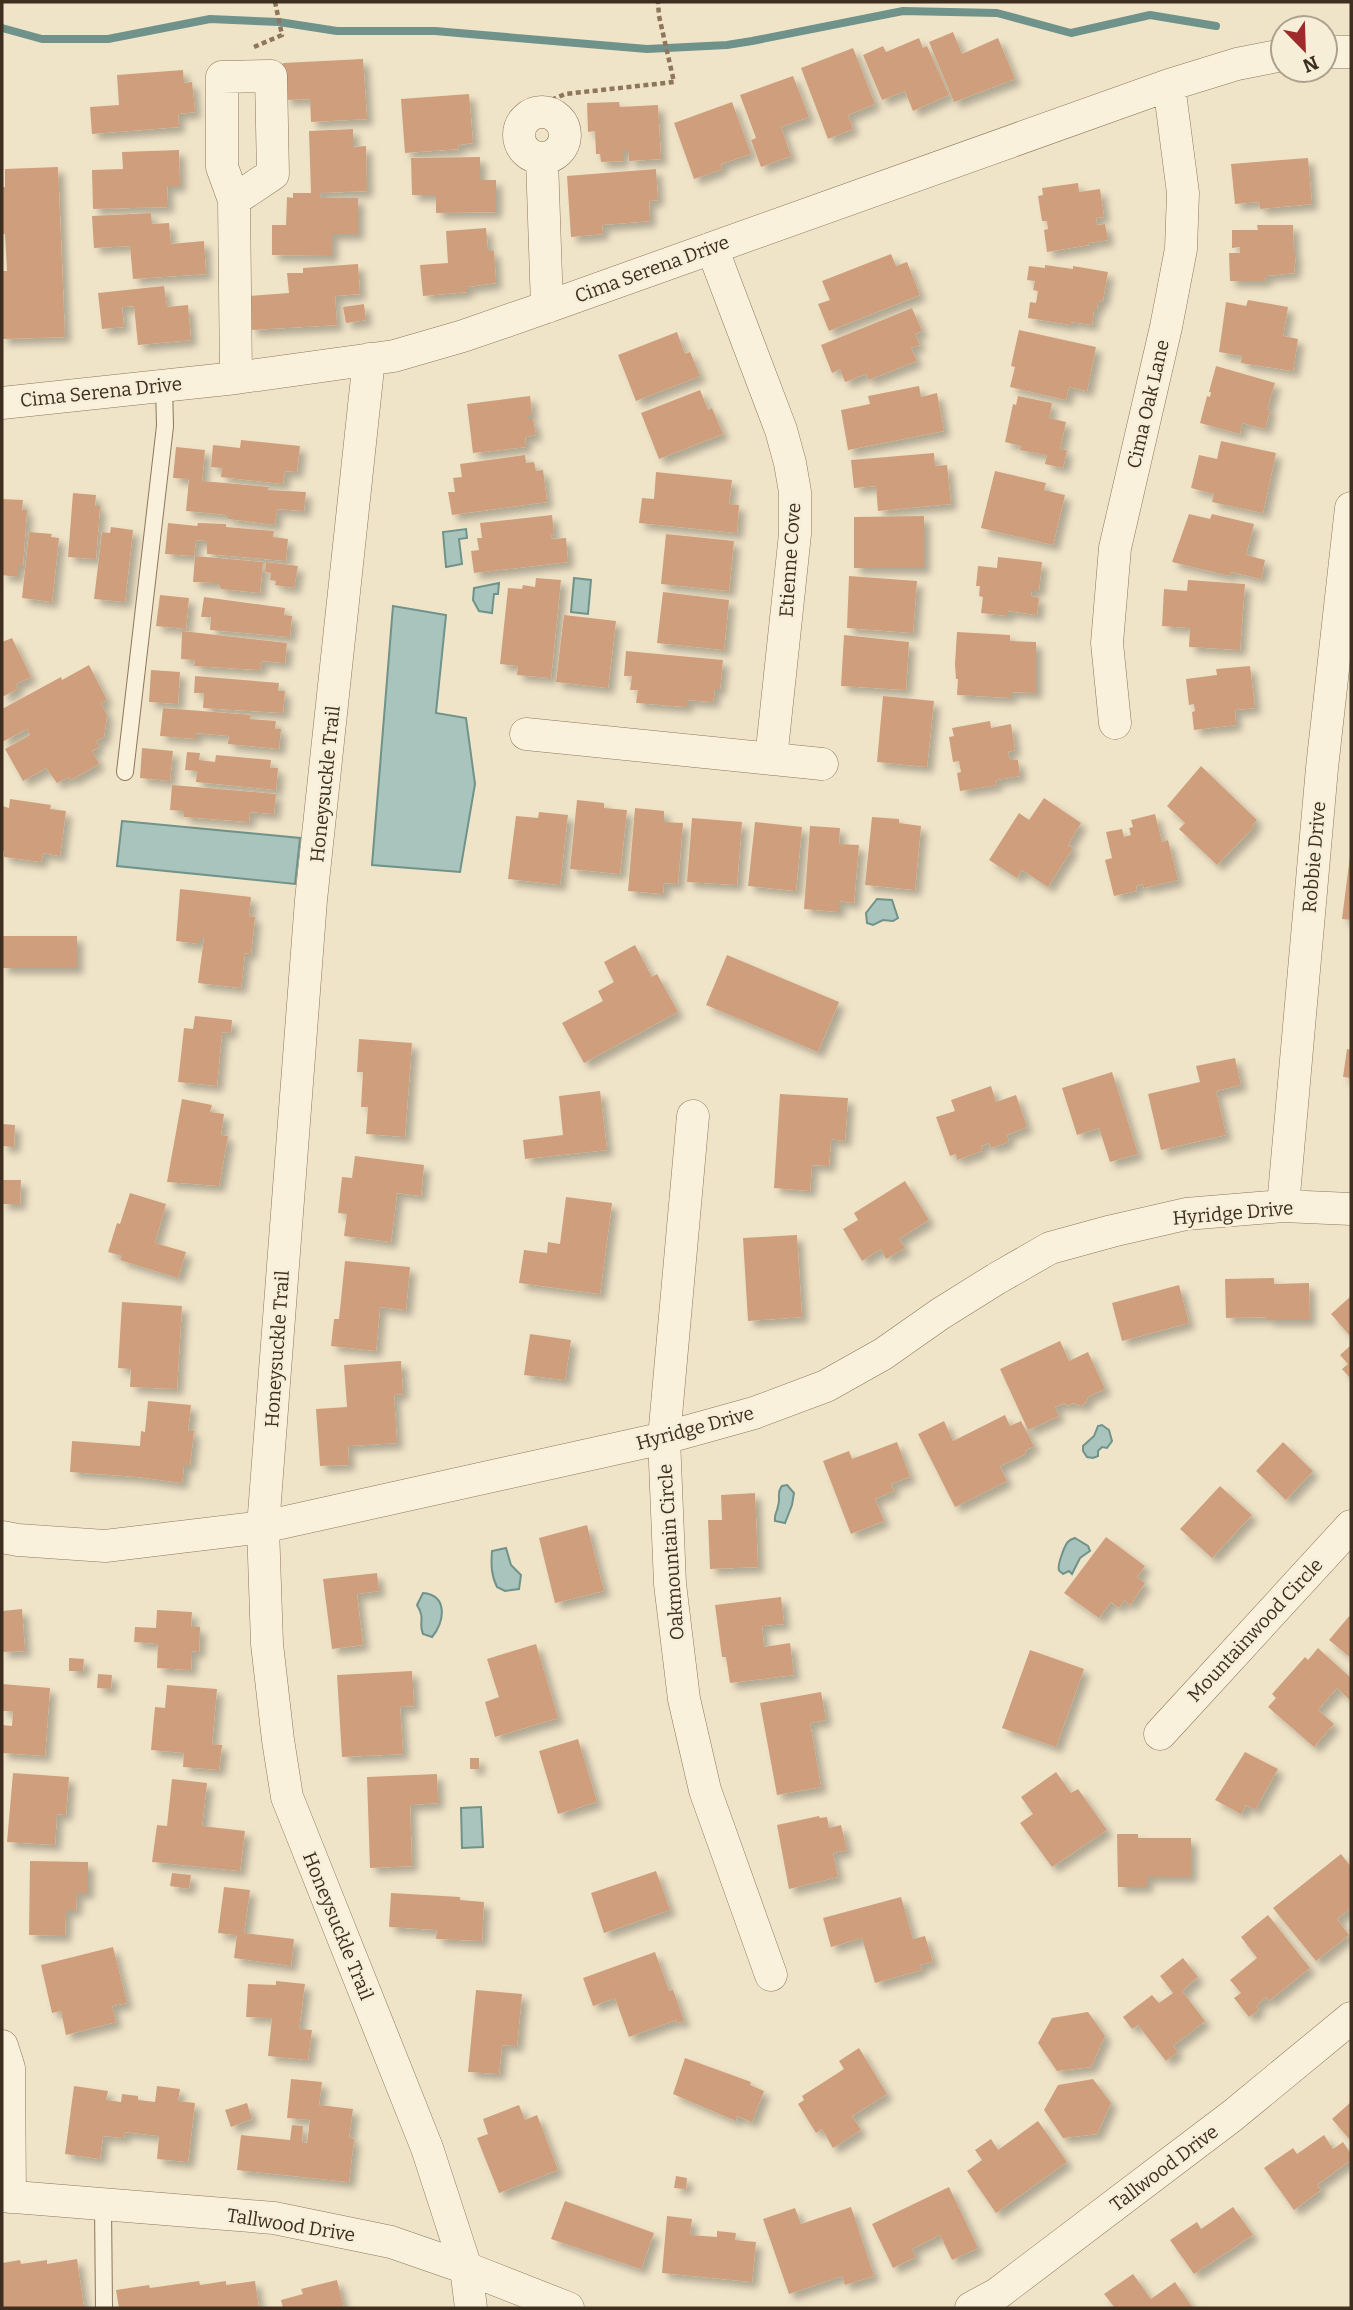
<svg xmlns="http://www.w3.org/2000/svg" width="1353" height="2310" viewBox="0 0 1353 2310" font-family="Bitter,serif">
<defs>
<filter id="shadow"><feDropShadow dx="6" dy="6" stdDeviation="3.5" flood-color="#0004"/></filter>
</defs>
<rect width="100%" height="100%" fill="#f0e4c8"/>
<!-- water -->
<path fill="#a9c4bc" stroke="#6f938a" stroke-width="2" d="M466,529L467,538L459,539L462,564L446,567L443,532Z
M574,578L591,580L588,614L571,612Z
M499,583L498,594H494L492,613L479,611L473,600L474,588Z
M393,606L446,615L436,713L466,718L475,784L460,872L372,865Z
M122,821L300,838L295,884L117,866Z
M877,899L892,900L898,918L893,921L883,920L873,925L867,923L866,913Z
M1102,1425L1109,1430L1112,1441L1107,1448L1102,1447L1098,1451V1456L1093,1458L1087,1457L1083,1451V1446L1094,1436L1098,1426Z
M787,1485L794,1493L792,1505L785,1523L775,1521C774,1514 777,1513 778,1506C781,1498 776,1493 782,1486Z
M1075,1538L1088,1546L1090,1551L1080,1558L1072,1574L1069,1571L1063,1574C1062,1572 1059,1572 1059,1570C1057,1566 1065,1543 1069,1541C1071,1539 1073,1539 1075,1538Z
M506,1548L511,1565L521,1575L519,1589L505,1591L497,1587C491,1575 491,1564 492,1551Z
M423,1593C448,1595 445,1622 432,1637L423,1634C418,1622 426,1620 417,1605Z
M481,1807L483,1847L462,1848L461,1808Z"/>
<g fill="none" stroke-linecap="round" stroke-linejoin="round">
<!-- stream -->
<path stroke="#6f938a" stroke-width="8" d="M2,28L42,39H108L210,19L279,22L337,31H435L647,49L727,45L752,41L903,11L997,13L1071,33L1150,15L1216,26"/>
</g>
<!-- building -->
<path fill="#cf9f7d" filter="url(#shadow)" d="M953,32L962,54L998,38L1015,79L954,102L929,42Z
M919,38L923,48L927,46L949,95L913,111L905,91L882,100L863,55L883,46L886,52Z
M853,48L875,104L848,115L853,129L828,139L801,68Z
M363,59L367,119L311,122L310,99L285,100L283,63Z
M183,70L184,83L192,82L195,112L178,114L179,127L92,134L90,107L119,105L117,75Z
M793,76L809,117L781,127L791,156L761,167L751,140L756,138L740,95Z
M469,94L473,143L458,145L459,149L405,153L401,99Z
M619,102L620,107L658,105L661,159L629,161L628,150H623V161L601,162L600,154H596L595,131L588,132L587,103Z
M732,102L751,154L721,164L722,169L694,179L674,123Z
M353,129V147L366,146L367,191L320,193V198H358V234H332V256L272,255V225H286L287,197L293,198V193H311L309,131Z
M179,150L180,186H167L168,207L93,209L92,170L123,169L122,152Z
M480,157V180H496V212L436,213V195H412L411,158Z
M1308,158L1312,204L1260,209L1259,202L1235,204L1231,164Z
M58,167L65,337L2,339V271H7L5,234H2V187H5V169Z
M656,169L658,200L649,201L650,221L602,225L603,234L571,237L567,176Z
M1078,183L1079,192L1100,189L1104,217L1096,218L1097,225L1105,224L1108,240L1088,243L1089,245L1047,252L1044,230L1048,229L1047,221H1042L1038,196L1043,195L1042,188Z
M151,213L152,224L169,223L171,244L204,241L206,274L133,279L130,246L94,248L92,216Z
M1257,225H1293L1294,254H1296L1294,273L1266,276L1265,281H1230L1229,253H1240V247L1232,248V230H1258Z
M486,228L488,251H494L496,283L467,287V292L423,296L420,265L448,263L446,231Z
M891,254L896,266L907,262L920,295L829,331L818,304L830,300L822,281Z
M358,264L360,294L335,296L337,325L251,330L249,296L289,293L287,273H303V268Z
M1045,265L1073,269V266L1108,272L1103,300L1098,302L1097,309H1094L1092,325L1071,322V325L1028,318L1030,302L1036,303L1038,291L1033,290L1035,281L1027,280L1029,266L1045,268Z
M164,286L167,307L188,305L191,340L138,345L134,306L122,307L124,327L102,329L98,293Z
M1248,300L1288,307L1283,336L1298,339L1293,371L1241,363L1242,356L1219,352L1226,302L1246,306Z
M364,304L366,320L346,323L343,307Z
M912,308L922,331L915,334L920,345L911,348L917,361L869,380L866,374L845,382L840,369L832,373L821,345Z
M1019,330L1096,347L1087,391L1069,387L1066,400L1010,387L1015,367L1011,366Z
M677,332L685,354L690,352L700,376L636,401L618,355Z
M1216,366L1275,383L1267,409L1270,410L1265,429L1242,423L1240,434L1200,423L1207,396L1210,397L1211,392H1209Z
M919,386L921,397L937,393L944,431L848,450L841,410L870,404L868,396Z
M700,390L708,410L712,408L723,434L659,459L641,413Z
M530,396L532,415H528V419H533L536,435L525,437L526,447L473,453L467,404Z
M1018,396L1052,403L1049,418L1066,422L1060,449L1067,450L1063,468L1045,464L1047,455L1020,450L1021,446L1005,442L1013,404L1016,405Z
M241,440L300,446L297,472L285,471L283,484L221,477L222,468L211,467L213,445L240,448Z
M1221,441L1276,453L1263,513L1212,502L1214,494L1191,488L1199,455L1217,459Z
M176,447L205,450L202,481L269,487L268,490L306,492L304,511L277,509L275,525L228,519V515L186,511L189,479L173,478Z
M934,453L935,466L947,465L951,504L878,511L876,486L854,488L851,460Z
M525,455L526,463L534,462L536,471L543,470L547,502L452,515L448,492H455L453,478L462,477L460,464Z
M995,471L1046,483L1044,490L1065,495L1053,545L981,528Z
M656,472L732,480L729,504L739,505L737,533L639,523L642,498L654,499Z
M73,493L96,495L95,506H100L96,559L68,557Z
M2,499L23,500L22,510H27L23,566H18V577L2,575Z
M1189,514L1210,519L1212,514L1254,524L1246,555L1265,560L1261,579L1231,572L1230,576L1172,562Z
M552,515L554,534L551,535L552,539L566,538L568,562L474,573L471,551L479,550L477,538H482L480,523Z
M924,516V568H854V517Z
M168,523L197,526L198,523L226,524V527L274,531L273,537L288,539L286,561L207,554V541L196,540L194,556L165,554Z
M111,527L133,530L125,602L94,599L102,532L110,533Z
M29,532L52,534L51,537L59,538L52,602L22,598Z
M666,534L734,541L729,591L661,584Z
M195,556L263,562L260,593L221,589L218,583L193,582Z
M998,557L1042,562L1039,590H1032L1031,596L1039,598L1037,615L1008,611V616L981,613L983,597L979,596L980,586H976L978,566L997,568Z
M266,562L298,566L294,588L275,585L276,581L270,580L271,573L265,572Z
M849,576L917,581L913,633L847,628Z
M536,578L561,580L551,678L517,675L518,666L500,664L508,588L522,589L523,585L535,587Z
M1188,580L1245,584L1240,650L1189,647L1190,628L1162,626L1164,589L1187,591Z
M663,592L729,600L724,650L657,643Z
M160,595L189,598L186,629L156,626Z
M204,597L285,608L284,615L292,616L290,637L210,630L211,617H201Z
M564,615L616,621L608,688L556,682Z
M182,631L287,643L285,663L262,661L260,670L194,666L195,660L181,659Z
M957,632L1010,635V641L1036,642V693L1011,692V698L957,695L958,679H956L955,664Z
M844,635L909,642L906,690L841,686Z
M12,638L31,677L16,684L18,689L2,697V642Z
M626,651L723,660L720,689H715L713,702L687,700V707L636,703L638,690H630L632,676H624Z
M89,665L107,700L101,703L107,715L104,737L96,741L99,747L92,751L99,764L71,780L69,777L57,783L46,768L23,781L5,749L30,735L27,729L2,742V709L61,677L62,680Z
M1250,666L1255,708L1235,710L1236,725L1194,730L1192,712L1195,711L1194,704L1189,705L1186,679L1217,675L1216,669Z
M151,670L180,672L178,704L149,702Z
M195,676L279,683L278,691H285L283,713L203,708L204,693H194Z
M883,696L934,701L927,767L877,762Z
M163,708L251,715L250,719L276,721L275,729H281L279,749L228,744L229,736L196,733V739L160,736Z
M990,721L991,728L1011,724L1015,750L1008,752L1010,760H1018L1020,776L996,780L997,785L960,791L957,773L961,772L959,761L953,762L949,737L954,736L952,728Z
M142,748L173,751L170,781L140,778Z
M187,752L200,753L199,760L215,762L216,755L271,760L270,768H278L276,790L196,782L197,771L185,770Z
M1201,766L1257,820L1252,825L1254,827L1217,865L1179,829L1185,823L1167,806Z
M172,785L276,794L274,814L250,812L249,822L184,817V811L170,810Z
M1044,798L1081,823L1068,845L1073,848L1048,887L1022,870L1017,878L989,860L1019,813L1029,820Z
M10,799L51,805L50,809L66,811L60,856L43,853L41,862L4,857V851H2V806L9,808Z
M577,800L604,803V808L627,810L620,874L570,869Z
M635,808L664,811V822L683,823L678,884L664,883L663,894L628,891Z
M539,812L568,815L560,885L508,879L516,816L538,818Z
M1155,814L1162,842L1168,840L1178,880L1144,888L1143,884L1136,886L1137,891L1114,896L1105,860L1112,858L1106,832L1122,829L1124,837L1131,835L1129,828L1133,827L1131,820Z
M872,817L899,819V823L921,826L915,890L865,885Z
M692,818L742,822L737,885L687,882Z
M755,822L802,827L796,891L748,886Z
M810,826L840,828L839,844L859,845L854,903L839,901V912L804,909Z
M1350,856H1351V920L1342,919Z
M180,889L251,897L249,916L255,917L251,954L245,953L241,988L198,983L204,938H200V944L176,941Z
M2,936H77V968H2Z
M635,945L652,977L657,974L678,1012L584,1063L562,1023L603,1001L598,991L614,982L604,962Z
M727,955L839,1002L818,1052L706,1005Z
M195,1016L232,1020L231,1033L222,1032L217,1086L178,1082L184,1028L193,1029Z
M359,1039L412,1043L405,1137L366,1134L368,1107H361L363,1072H357Z
M1347,1049L1351,1050V1078L1343,1077Z
M1235,1058L1241,1085L1216,1091L1226,1135L1161,1150L1148,1094L1200,1082L1196,1066Z
M1112,1072L1138,1154L1110,1162L1099,1128L1077,1135L1062,1088Z
M991,1086L996,1102L1016,1095L1027,1127L1007,1135L1009,1142L991,1148L989,1143L981,1146L982,1151L957,1160L956,1154L950,1156L936,1117L955,1111L951,1100Z
M600,1091L607,1150L525,1159L523,1140L563,1135L559,1096Z
M780,1094L848,1098L845,1141L831,1139L829,1166L812,1165L810,1191L774,1188Z
M182,1099L212,1105L210,1112L224,1114L221,1135L228,1136L219,1186L167,1182Z
M2,1124L15,1125L14,1147L2,1146Z
M355,1156L424,1165L421,1196L397,1193L391,1242L344,1236L347,1214L338,1213L342,1177L352,1178Z
M2,1180H21L20,1204H2Z
M905,1181L929,1220L899,1239L905,1248L886,1259L881,1249L862,1261L843,1229L858,1220L854,1213Z
M130,1193L166,1204L155,1243L186,1252L178,1278L120,1260L122,1256L108,1252L117,1223L120,1224Z
M566,1197L612,1203L600,1294L519,1283L524,1250L547,1253L548,1242L560,1244Z
M797,1235L802,1317L748,1321L743,1238Z
M345,1261L410,1267L406,1310L380,1307L376,1351L331,1346L334,1319H339Z
M1274,1278V1284L1309,1283L1310,1320H1267V1317L1226,1318L1225,1279Z
M1179,1285L1189,1323L1122,1341L1112,1303Z
M1351,1296V1337L1331,1314Z
M122,1302L182,1306L177,1389L130,1387L131,1369L118,1368Z
M530,1334L571,1340L565,1380L524,1375Z
M1060,1341L1069,1361L1088,1352L1105,1389L1088,1397L1086,1403L1081,1406L1073,1403L1066,1406L1065,1403L1055,1407L1059,1416L1028,1430L1000,1369Z
M1351,1345V1379L1342,1369L1348,1364L1340,1355Z
M401,1361L403,1394L394,1395L397,1443L348,1446L349,1465L320,1466L316,1409L347,1407L344,1365Z
M148,1401L191,1405L188,1431H194L190,1465H184L182,1483L138,1477L70,1472L72,1441L140,1446L141,1431L145,1432Z
M1005,1415L1010,1426L1021,1421L1034,1446L1025,1451L1026,1454L1000,1466L1007,1481L955,1507L918,1434L944,1421L953,1441Z
M897,1442L910,1477L891,1484L894,1491L875,1499L884,1521L851,1534L823,1461L849,1451L852,1459Z
M1283,1442L1313,1471L1286,1500L1256,1471Z
M1220,1486L1252,1515L1212,1558L1180,1529Z
M755,1493L758,1567L710,1569L708,1520H722L721,1495Z
M587,1525L604,1591L555,1603L539,1538Z
M1106,1537L1145,1566L1137,1577L1145,1583L1130,1605L1124,1600L1119,1608L1111,1602L1099,1618L1064,1593Z
M377,1573L379,1591L357,1594L363,1645L332,1649L323,1579Z
M781,1597L784,1624L762,1626L764,1647L790,1643L794,1675L730,1683L726,1657H722L715,1605Z
M22,1609L25,1651L2,1652V1611Z
M157,1610L192,1612L191,1627H200L199,1652L192,1651L191,1670L157,1668L158,1644L134,1642L135,1627L156,1628Z
M1351,1614V1658L1329,1640Z
M536,1644L558,1718L495,1737L485,1702L499,1697L487,1659Z
M1318,1648L1351,1678V1701L1337,1688L1318,1710L1334,1724L1314,1747L1268,1707L1276,1698L1272,1694L1305,1657L1308,1660Z
M1030,1650L1084,1669L1056,1747L1002,1728Z
M69,1658L84,1659L83,1671H69Z
M412,1671L414,1706L400,1707L403,1754L342,1757L337,1675Z
M98,1674L112,1675L111,1689L97,1688Z
M2,1684L50,1688L45,1756L2,1753V1725L12,1726L13,1711H2Z
M167,1685L217,1689L212,1744L222,1745L219,1770L183,1767L184,1753L151,1750L155,1707L165,1708Z
M821,1692L826,1720L810,1723L821,1787L777,1795L760,1703Z
M578,1739L597,1802L558,1814L539,1751Z
M1245,1752L1278,1769L1255,1810L1246,1805L1241,1814L1215,1800Z
M470,1758H479V1769H470Z
M1056,1772L1071,1793L1078,1789L1107,1830L1052,1867L1020,1823L1033,1814L1021,1797Z
M13,1773L69,1777L66,1815L57,1814L55,1845L7,1842Z
M437,1774L438,1803L410,1805L412,1866L370,1868L367,1777Z
M172,1779L207,1783L202,1826L245,1831L240,1871L152,1862L157,1825L167,1826Z
M819,1816L820,1818L827,1817L829,1828L841,1825L847,1850L833,1853L838,1877L789,1889L777,1825Z
M1117,1834H1138V1838H1191V1877H1147V1887H1118Z
M1341,1854L1351,1867V1908L1337,1919L1349,1935L1316,1961L1273,1908Z
M30,1861L88,1862V1893H77L76,1910H66L65,1936L29,1935Z
M656,1871L670,1910L604,1933L591,1893Z
M172,1873L191,1875L189,1889L170,1886Z
M224,1887L250,1890L244,1933L294,1939L291,1966L234,1958L237,1935L218,1933Z
M391,1893L460,1897V1900L484,1902L482,1941L436,1939L437,1930L389,1927Z
M901,1897L913,1939L925,1936L933,1962L920,1965L922,1970L875,1983L862,1938L831,1947L823,1918Z
M1268,1915L1310,1968L1269,2001L1266,1997L1256,2006L1259,2010L1249,2017L1234,1998L1241,1993L1230,1980L1257,1958L1241,1937Z
M113,1947L127,2003L112,2006L116,2022L66,2035L61,2011L52,2013L41,1965Z
M655,1952L669,1991L673,1990L684,2021L677,2023L676,2020L629,2037L615,1998L593,2006L583,1978Z
M1183,1958L1198,1977L1182,1991L1205,2021L1173,2046L1178,2052L1166,2061L1138,2025L1132,2029L1123,2017L1152,1995L1159,2003L1173,1993L1160,1976Z
M276,1981L305,1984L299,2029L312,2030L308,2060L268,2056L272,2018L246,2017L248,1984L276,1985Z
M476,1990L522,1994L517,2046L502,2045L499,2074L468,2072Z
M1088,2012L1105,2036L1091,2067L1057,2071L1038,2043L1052,2018Z
M859,2048L887,2094L852,2116L861,2130L833,2148L822,2129L816,2133L798,2104L804,2100L802,2096L844,2069L839,2061Z
M685,2058L751,2082L750,2085L764,2091L752,2122L737,2116L736,2121L673,2094Z
M291,2079L322,2082L319,2105L353,2109L349,2138L354,2139L349,2182L237,2170L241,2135L290,2140L292,2125L303,2126L302,2142L307,2143L310,2120L287,2118Z
M1093,2079L1111,2103L1097,2134L1063,2138L1044,2110L1058,2085Z
M74,2086L108,2091L106,2100L121,2102L122,2094L138,2096V2100L155,2102L157,2086L180,2089L178,2101L195,2103L188,2162L157,2159L159,2136L125,2132L124,2138L103,2136L100,2159L65,2154Z
M1351,2102V2141L1332,2119Z
M247,2103L252,2119L231,2127L225,2110Z
M519,2105L525,2120L537,2115L558,2170L499,2193L477,2138L488,2134L483,2119Z
M1038,2121L1067,2162L996,2213L967,2171L982,2160L975,2150L991,2139L998,2150Z
M1324,2135L1333,2149L1343,2142L1351,2154V2160L1317,2185L1321,2190L1294,2210L1264,2168L1293,2148L1297,2154Z
M676,2176L687,2178L686,2189L674,2188Z
M949,2187L978,2248L952,2260L940,2235L912,2249L916,2257L893,2268L872,2224Z
M565,2201L654,2233L641,2269L551,2239Z
M851,2207L874,2276L845,2285L842,2276L789,2294L763,2219L795,2208L801,2224Z
M1233,2207L1253,2235L1194,2274L1170,2240L1197,2222L1201,2229Z
M667,2216L692,2219L690,2235L717,2237V2231L736,2233L735,2240L756,2242L752,2282L662,2273Z
M77,2259L84,2308H2V2263L20,2260L21,2264L47,2260V2264Z
M1133,2274L1151,2299L1175,2282L1193,2308H1115L1104,2294Z
M337,2280L344,2308H283L281,2300L303,2294L301,2289Z
M199,2281L200,2285L226,2281V2285L255,2281L259,2308H119L116,2290L149,2285L150,2288Z"/>
<g fill="none" stroke-linecap="round" stroke-linejoin="round">
<!-- service casing -->
<g stroke="#8d765c" stroke-width="18">
<path id="service" d="M125,772L165,426L164,385
M103,2205L104,2308"/>
</g>
<!-- minor casing -->
<g stroke="#8d765c" stroke-width="33">
<path id="minor" d="M1325,52H1351
M519 135a23 23 0 1 1 46 0a23 23 0 1 1-46 0Z
M542,159L547,307
M234,200L222,167V77L271,76L273,174L234,200L236,378
M712,248L781,430L790,463L795,492V534L771,759
M369,359L311,900L263,1527L267,1644L278,1740L287,1797L427,2148L466,2268L471,2308
M2,403L236,378L394,356L463,336L547,307L1169,85L1237,64L1283,55
M1115,723L1107,643L1115,548L1166,327L1181,249L1183,193L1169,85
M526,734L822,764
M693,1116L664,1438L670,1584L684,1699L705,1790L771,1975
M1283,1206L1322,768L1351,508
M2,1537L18,1540L105,1546L263,1527L664,1438L754,1413L826,1386L883,1354L940,1314L996,1279L1050,1248L1112,1231L1186,1214L1283,1206L1351,1209
M1160,1734L1351,1526
M2,2046L9,2068L10,2197
M2,2196L274,2218L391,2242L466,2268L568,2308
M971,2308L997,2294L1232,2116L1351,2018"/>
</g>
<!-- path -->
<path stroke="#8d765c" stroke-width="4.5" stroke-dasharray="5 3.5" stroke-linecap="butt" d="M254,47L282,35L275,2
M540,112L549,101L565,94L674,82L659,16L658,2"/>
<!-- service -->
<use href="#service" stroke="#faf1dc" stroke-width="16"/>
<!-- minor -->
<use href="#minor" stroke="#faf1dc" stroke-width="32"/>
</g>
<g text-anchor="middle" dominant-baseline="central" stroke-width="5" stroke-linejoin="round" paint-order="stroke">
<!-- street labels -->
<g font-size="19" fill="#3d2e20" stroke="#f7eed8">
<text transform="translate(652 269) rotate(-20)">Cima Serena Drive</text>
<text transform="translate(101 392) rotate(-6)">Cima Serena Drive</text>
<text transform="translate(1148 404) rotate(-77)">Cima Oak Lane</text>
<text transform="translate(790 560) rotate(-86)">Etienne Cove</text>
<text transform="translate(325 784) rotate(-84)">Honeysuckle Trail</text>
<text transform="translate(1314 857) rotate(-85)">Robbie Drive</text>
<text transform="translate(1233 1213) rotate(-5)">Hyridge Drive</text>
<text transform="translate(277 1349) rotate(-86)">Honeysuckle Trail</text>
<text transform="translate(695 1428) rotate(-15)">Hyridge Drive</text>
<text transform="translate(671 1552) rotate(-94)">Oakmountain Circle</text>
<text transform="translate(1255 1630) rotate(-47)">Mountainwood Circle</text>
<text transform="translate(338 1926) rotate(68)">Honeysuckle Trail</text>
<text transform="translate(1164 2168) rotate(-37)">Tallwood Drive</text>
<text transform="translate(291 2225) rotate(9)">Tallwood Drive</text>
</g>
</g>
<!-- border -->
<rect width="1353" height="2310" fill="none" stroke="#3d2e20" stroke-width="7"/>
<!-- north arrow -->
<g transform="translate(1304 49) rotate(157)"><circle r="33" fill="#f7eed8" stroke="#ada18e" stroke-width="2"/>
<path d="M0-5L12 26L0 18L-12 26Z" fill="#9e2a2b"/>
<text y="-10" font-size="19" font-weight="bold" text-anchor="middle" fill="#3d2e20">N</text>
</g>
</svg>
